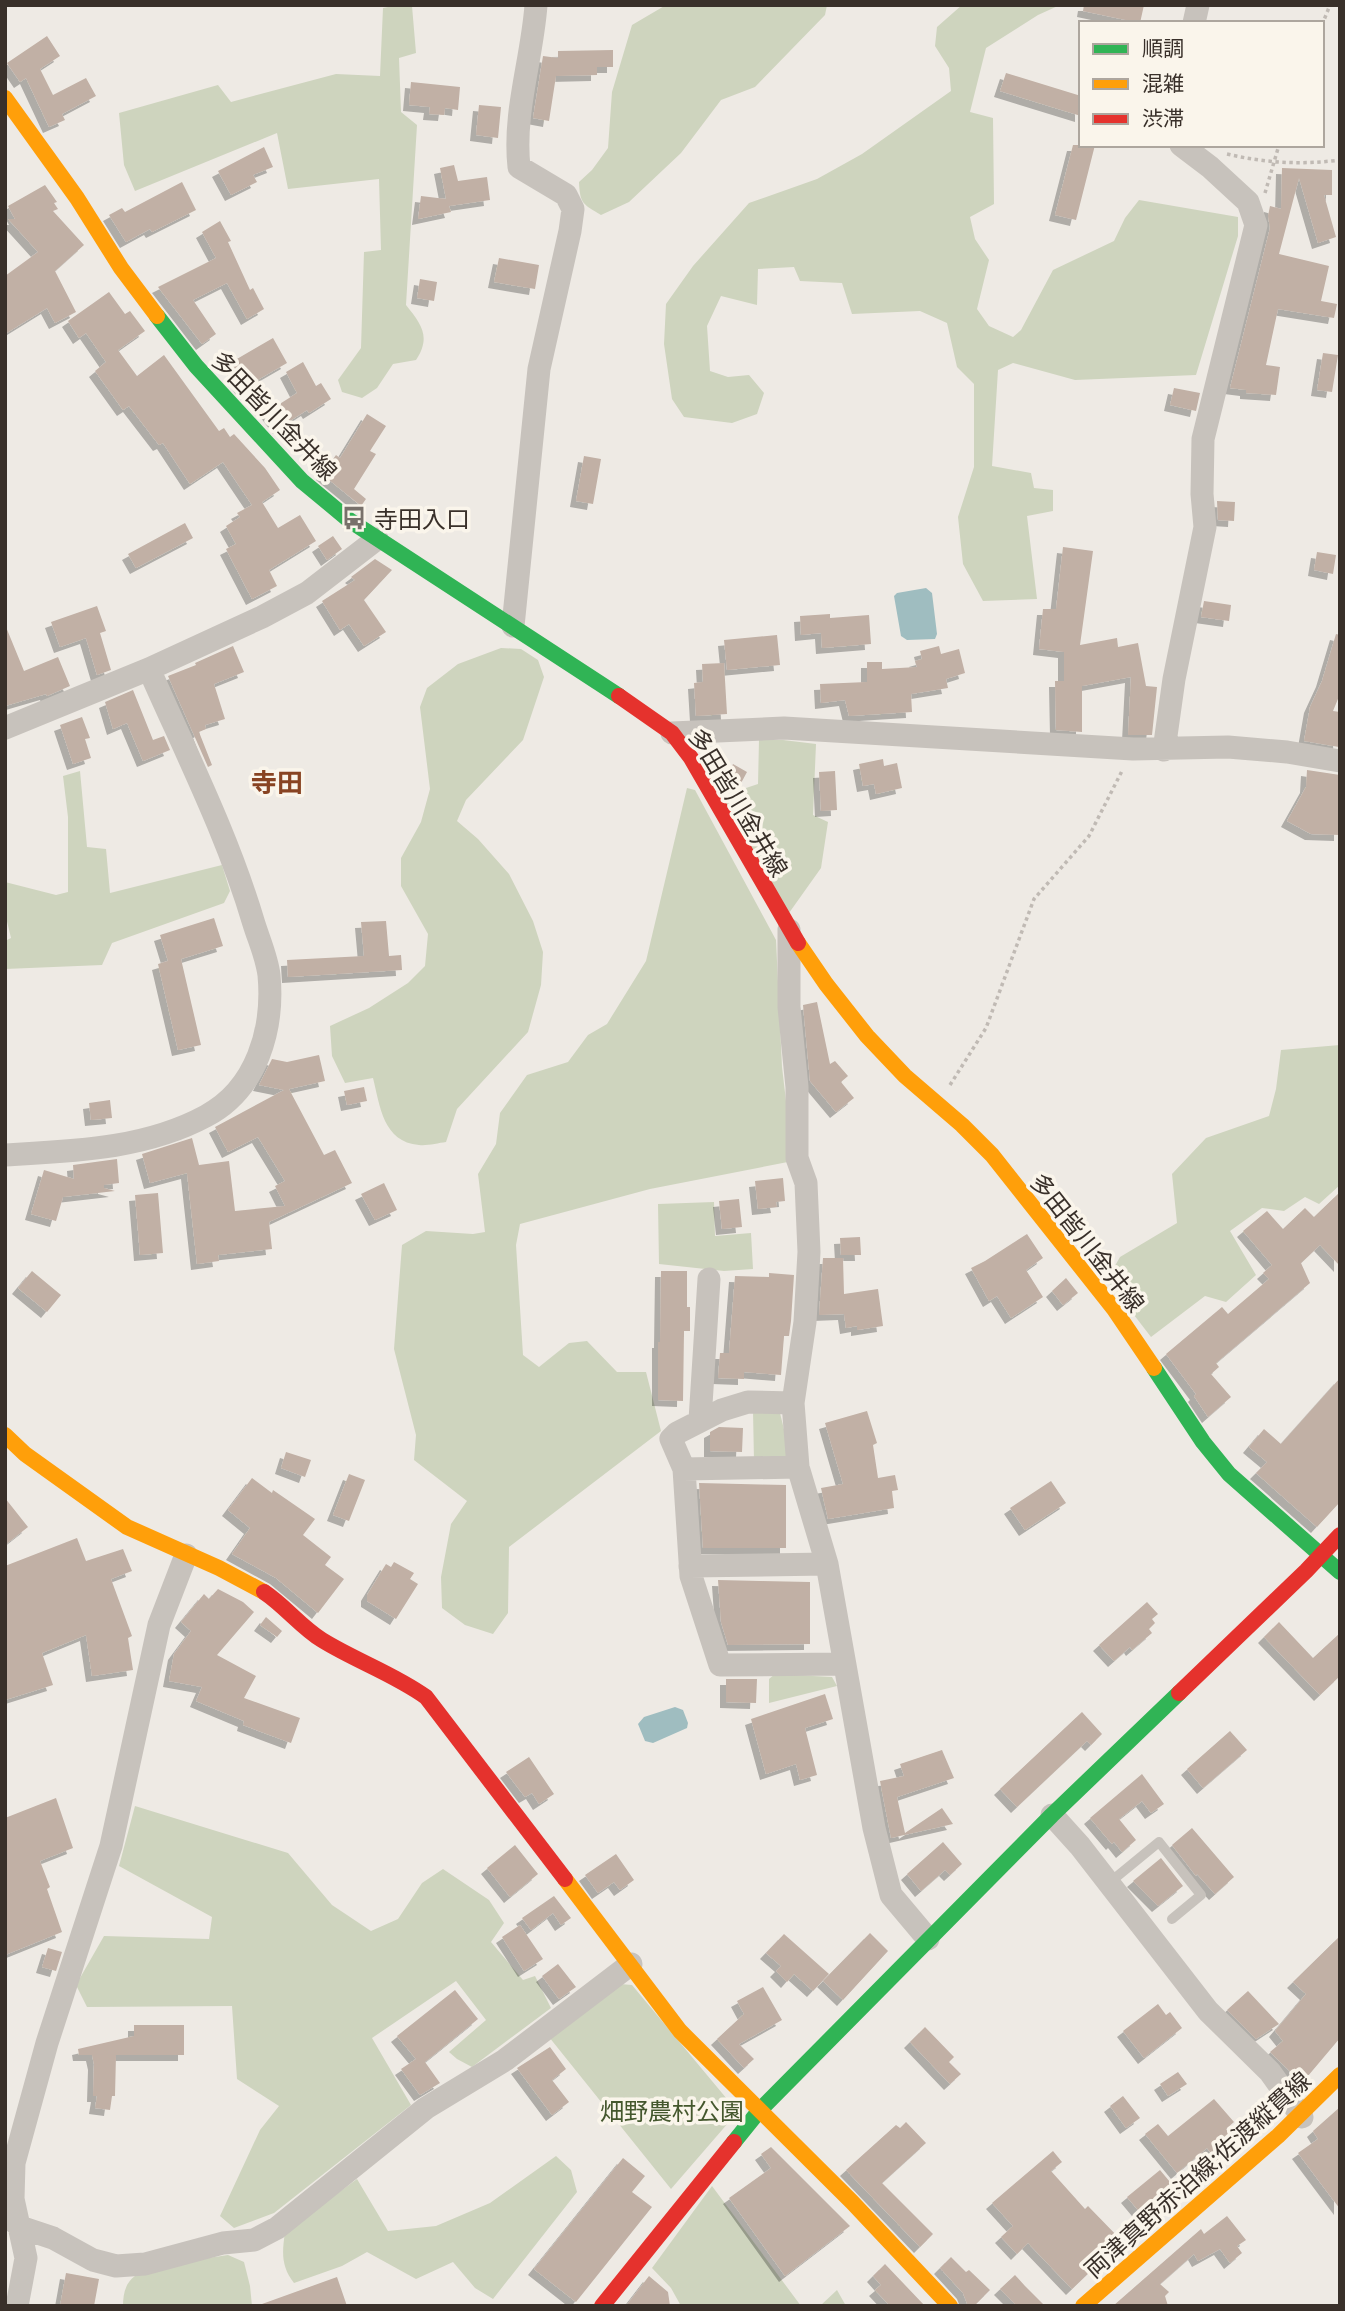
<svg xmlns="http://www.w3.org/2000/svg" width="1345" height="2311" viewBox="0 0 1345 2311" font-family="'Open Sans','Noto Sans JP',sans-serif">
<defs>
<filter id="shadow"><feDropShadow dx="-6" dy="6" stdDeviation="0" flood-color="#0004"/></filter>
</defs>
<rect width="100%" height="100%" fill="#eeeae4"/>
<!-- green -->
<path fill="#ced4be" d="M666,5H827L825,15L755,87L721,100L681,153L629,202L601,215C583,204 580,204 579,182L592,170L608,148L612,92L632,25Z
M962,5H1060L1038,15L986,48L970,112L993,118L994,204L970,217L975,239L989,260L977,309L989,326L1013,337L1021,330L1053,270L1114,241L1125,218L1139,200L1238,217V236L1196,375L1075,380L1013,363L998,370L992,466L1031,473L1034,488L1053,490V511L1027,516L1037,599L983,601L963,564L958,517L974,467V384L957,367L947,323L920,311L852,314L842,283L800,281L794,267L758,269L757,305L721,296L707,326L710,371L728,377L749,375L764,393L757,414L732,423L684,417L672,399L664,344L666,304L693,266L749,203L817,179L862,154L951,91L949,68L935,46L937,27Z
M393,6H412L416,53L399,58L401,112L417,125L406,305C422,325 431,337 416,360L393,364L377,388L362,398L342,392L338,380L361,348L364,252L381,250L379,179L288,189L277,133L135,191L124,165L119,113L218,85L231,102L336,74L380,76L383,8Z
M501,648L521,649L538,660L544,677L523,740L466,800L457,821L478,839L509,874L533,921L543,952L541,985L528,1032L457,1109L446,1142C438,1143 427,1146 419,1145C383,1142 380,1106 373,1078L345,1083L332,1056L330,1026L369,1008L408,983L425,966L428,934L401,886V858L421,822L430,789L420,707L427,688L458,664Z
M759,740H783L816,744L813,815L828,822L821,868L789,913L722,800L734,792L758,784Z
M80,771L87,847L106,849L110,893L222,865L230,891L224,903L112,943L102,965L5,969V941L11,938L5,913V882L56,895L68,892V817L63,776Z
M687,788L695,790L776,940L782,1067L793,1161L650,1189L520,1224L516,1245L523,1355L539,1367L569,1343L587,1341L617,1372H646L661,1431L509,1547L508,1613L493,1634L465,1625L442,1608L441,1577L451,1524L467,1501L414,1460L416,1435L394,1349L402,1245L426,1231L473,1234L485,1232L478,1174L496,1144L500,1113L527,1075L568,1062L588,1035L607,1024L646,961Z
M1340,1045V1185L1319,1204L1305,1197L1284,1211L1262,1208L1230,1231L1256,1275L1226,1302L1205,1296L1151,1337L1107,1280L1120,1257L1177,1223L1172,1174L1206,1138L1269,1116L1276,1089L1281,1050Z
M714,1202L715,1236L751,1233L753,1269L724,1271L659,1264L658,1204Z
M779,1409L790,1454L783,1461H754L753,1411Z
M775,1674L832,1677L837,1686L769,1703V1679Z
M135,1806L288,1853L332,1905L371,1931L398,1919L422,1883L443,1869L489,1900L504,1923L491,1942L523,1980L535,1976L551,2008L472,2067L457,2059L449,2052L486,2020L456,1981L372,2038L411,2105L274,2213L234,2228L220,2216L260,2130L279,2106L237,2079L232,2006L87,2007L76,1985L104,1936L209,1939L212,1917L119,1866Z
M620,1984L632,1985L727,2099L735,2115L671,2189L549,2037Z
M556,2156L571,2170L577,2192L493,2299L475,2288L453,2262L416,2279L367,2252L342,2266L294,2283C281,2266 282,2253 285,2232L357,2179L388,2231L436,2226L490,2203Z
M712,2186L801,2306H681L671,2288L652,2268Z
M228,2255L244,2262L250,2286L252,2306H123C123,2295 125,2283 135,2276C146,2268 212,2257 228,2255Z
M837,2290L846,2306H820Z"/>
<!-- water -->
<path fill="#9fbdc0" d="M926,588L932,593L937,634L935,639L907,640L901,636L894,596L897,593Z
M675,1707L683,1710L688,1723L687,1728L653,1743L645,1741L638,1724L644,1717Z"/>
<!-- building -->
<path fill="#c1b0a5" filter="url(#shadow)" d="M1084,5H1144L1140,23L1083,11Z
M47,36L60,56L40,69L53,95L86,78L96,96L62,114L65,120L49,127L26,78L20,82L7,63Z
M613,50V67H597V75L556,76L549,121L533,118L543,56L558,58V51Z
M1006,73L1081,96V116L1000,91Z
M411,82L460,87L458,110L445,108L444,115L429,114L430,107L409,105Z
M479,105L501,107L498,138L476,135Z
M1073,145H1095L1076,220L1055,215Z
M264,147L273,167L253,175L257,182L231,195L218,171Z
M454,165L458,181L487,177L490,200L449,206L451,212L418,219L421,196L446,199L440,168Z
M1282,168L1332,170V195H1324L1336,237L1318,243L1299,178L1279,254L1329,266L1321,301L1337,304L1334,318L1278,309L1266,365L1280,367L1276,395L1246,393V390L1230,388L1270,228L1268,216L1270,206L1281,209Z
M182,182L196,210L152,232L150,229L126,242L109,215L122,208L125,212Z
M45,185L57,202L54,203L58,209L53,211L84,245L55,271L76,312L55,323L47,308L5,334V276L38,252L8,219H15L8,206Z
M220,221L231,241L228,242L250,290L253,288L264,309L247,319L227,283L193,300L216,334L202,344L158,287L216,258L202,232Z
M499,258L539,265L535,289L494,282Z
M420,279L437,282L434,301L417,298Z
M109,292L125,314L130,311L145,331L118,350L137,376L164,355L219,431L224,428L230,437L234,434L265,468L280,490L262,502L278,528L300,515L316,541L269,570L277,586L252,599L226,549L236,544L226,526L240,517L237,513L252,505L223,462L190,484L163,443L159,445L129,406L123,410L95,371L106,362L86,333L79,338L68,321Z
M273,338L287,363L242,389L231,373L234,370L230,363Z
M1323,353L1338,355L1332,392L1317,390Z
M303,362L316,386L321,383L331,399L309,413L307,410L279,428L267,412L297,393L286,372Z
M1174,388L1200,393L1196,411L1170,405Z
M367,414L386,426L370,451L376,454L354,489L366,499L361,506L322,474L336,455L340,458Z
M584,456L601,459L593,504L576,501Z
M1217,501L1235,502L1234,521L1218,520Z
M185,523L193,538L136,568L128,554Z
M333,536L342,549L327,560L318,546Z
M1063,547L1093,551L1080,645L1117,638L1118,647L1138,643L1146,686L1157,687L1152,735H1128L1131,677L1082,686V732L1056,730L1055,681H1064V652L1039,649L1043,609H1056Z
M1317,552L1336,555L1333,574L1314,570Z
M375,559L392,570L364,600L386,632L364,646L349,624L340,630L322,601L355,580L351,577Z
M1204,601L1231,605L1229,621L1201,617Z
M97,606L106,631L100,633L111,670L97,675L86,638L60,647L51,622Z
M830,614V618L869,615L871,644L822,648L821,633L801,635L800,616Z
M6,627L24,671L58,657L70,686L47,696L46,694L5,706Z
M1336,634L1340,635V694L1333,711L1340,712L1339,747L1304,741L1310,707L1322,681Z
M777,635L780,665L727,670L724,640Z
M233,646L244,672L214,684L225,719L205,725L206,729L199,732L212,765L208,767L168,676L196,665L195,663Z
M939,646L941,654L959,649L965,673L946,679L948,688L911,694L912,712L849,716L845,700L821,703L820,684L867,682V662H882V669L917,667L915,661L922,659L920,651Z
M724,663L727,714L696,716L694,683L703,682L702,664Z
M133,690L153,740L164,736L170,750L143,761L127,723L113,729L105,702Z
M82,717L90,738L85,739L91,758L73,764L60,725Z
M883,759L884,766L897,763L902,788L876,794L874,784L863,786L859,764Z
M733,764L747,772L740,785L726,777Z
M1307,770L1340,775V835L1311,834L1287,821L1306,787Z
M835,771L837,810L821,811L819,772Z
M214,918L223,946L181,959L201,1045L178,1050L158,964L168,961L160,935Z
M386,921L389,956L401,955L402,970L288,977L287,960L364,956L361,922Z
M817,1002L830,1064L835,1061L848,1076L841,1082L854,1098L836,1112L810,1081L803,1005Z
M319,1055L325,1081L289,1089L324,1155L335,1150L352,1183L269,1222L272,1249L218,1255L219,1261L197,1264L187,1173L150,1183L142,1154L192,1138L199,1165L229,1161L235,1211L285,1206L275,1186L285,1181L258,1137L228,1152L215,1127L284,1090L259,1085L272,1059L287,1062Z
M364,1087L367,1101L347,1105L344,1091Z
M110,1100L112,1118L91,1120L89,1103Z
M117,1159L119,1183L104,1185V1188L115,1191L63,1197L56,1221L31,1214L44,1170L74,1179L73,1165Z
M783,1178L785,1201L776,1202L777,1207L758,1209L755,1181Z
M384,1183L397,1210L375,1220L361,1194Z
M1340,1192V1266L1320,1245L1301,1263L1310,1283L1216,1363L1219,1367L1211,1374L1231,1397L1208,1417L1194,1396L1196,1394L1166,1354L1222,1307L1228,1314L1269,1279L1263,1273L1272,1265L1243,1231L1267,1211L1283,1229L1305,1208L1314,1217Z
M158,1193L163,1253L140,1255L135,1195Z
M739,1199L742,1227L722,1229L719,1201Z
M1027,1234L1043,1258L1026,1270L1043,1297L1011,1318L997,1296L989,1301L971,1268L985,1261Z
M860,1237L861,1255H841L840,1238Z
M823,1258H843L844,1294L878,1289L883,1326L857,1330V1326L846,1328L844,1314L819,1315Z
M32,1271L61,1295L47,1312L18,1288Z
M661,1271H687V1307H690V1331H684L683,1401L658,1400V1342H660Z
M769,1273L794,1275L791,1321L789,1336H784L781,1375L744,1372V1379L718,1378L720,1353H729L735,1276L769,1277Z
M1066,1278L1078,1293L1063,1305L1052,1291Z
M1340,1378V1502L1317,1527L1256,1473L1267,1462L1249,1447L1264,1429L1281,1444Z
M867,1411L877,1443L873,1445L878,1478L895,1475L898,1490L892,1491L894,1508L828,1519L821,1488L843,1484L825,1423Z
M719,1427L743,1428L742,1452L710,1451V1432Z
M286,1452L311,1460L305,1477L281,1468Z
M349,1474L365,1480L349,1521L333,1515Z
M252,1478L272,1493L273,1490L315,1519L303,1535L331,1557L325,1565L344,1579L318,1613L276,1578L232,1554L250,1528L228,1510Z
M1051,1481L1066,1503L1025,1530L1010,1508Z
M699,1483L786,1485V1548H703Z
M5,1498L28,1527L5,1545Z
M77,1538L86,1561L123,1549L132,1571L111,1579L132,1636L128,1638L133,1670L92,1676L86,1635L42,1653L53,1685L5,1700V1566Z
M394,1562L414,1573L410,1579L418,1584L396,1619L367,1601V1595L386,1564L391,1567Z
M718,1580L810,1582V1644L728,1645L721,1622Z
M218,1589L243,1602L254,1612L217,1655L256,1676L244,1698L300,1718L291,1743L243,1725L244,1721L196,1701L202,1687L169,1681L174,1654L191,1631L181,1622L204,1594L209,1599Z
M1147,1602L1158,1614L1152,1619L1155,1623L1149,1629L1152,1633L1132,1650L1130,1647L1114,1661L1099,1645Z
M266,1617L282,1631L277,1637L260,1625Z
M1279,1622L1313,1658L1340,1633V1676L1320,1695L1264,1637Z
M726,1679H757L756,1703L726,1702Z
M825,1694L833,1719L805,1728L817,1775L800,1780L796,1764L766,1774L751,1719Z
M1082,1712L1102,1734L1091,1745L1087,1741L1017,1807L1000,1789Z
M1230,1731L1247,1750L1203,1788L1187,1769Z
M942,1750L954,1778L897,1797L905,1833L942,1808L953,1824L891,1838L880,1781L904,1776L900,1764Z
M529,1757L554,1794L539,1804L532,1793L525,1797L506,1772Z
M1142,1774L1164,1804L1151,1813L1142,1801L1119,1819L1136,1840L1122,1852L1114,1842L1112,1844L1090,1818Z
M56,1798L73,1848L40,1861L50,1887L47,1889L62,1932L5,1955V1818Z
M1192,1828L1234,1877L1215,1894L1197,1874L1196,1876L1172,1845Z
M943,1842L962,1864L950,1875L945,1870L921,1891L907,1874Z
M515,1845L538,1874L510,1897L487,1868Z
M616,1854L634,1880L620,1890L614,1882L598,1893L585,1875Z
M1161,1858L1183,1886L1158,1906L1133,1881Z
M554,1896L571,1918L561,1925L553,1913L531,1930L522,1918Z
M520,1925L543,1959L524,1971L502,1937Z
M870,1933L888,1951L843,2000L823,1981Z
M784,1934L829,1974L813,1991L794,1974L787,1982L776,1971L781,1966L766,1953Z
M1340,1936V2038L1302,2083L1270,2052L1283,2041L1275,2031L1306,1994L1293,1982Z
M48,1948L62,1952L56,1971L42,1967Z
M558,1964L576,1987L559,1999L542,1976Z
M763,1987L782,2020L739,2044L754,2059L744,2068L717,2039L744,2014L737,2001Z
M455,1990L478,2019L425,2062L440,2083L420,2095L401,2069L416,2059L397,2036Z
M1248,1991L1279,2024L1256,2039L1227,2010Z
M1158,2004L1166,2015L1170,2012L1182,2028L1144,2058L1123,2031Z
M134,2025H184V2055H116L115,2096H112L110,2110L95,2108L97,2096H93L94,2064L92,2055H79L78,2049L134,2036Z
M925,2027L954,2057L949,2062L961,2074L950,2084L910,2042Z
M550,2047L566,2069L552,2080L569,2102L552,2115L517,2068Z
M1178,2072L1187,2084L1168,2096L1160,2084Z
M1123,2096L1140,2118L1126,2128L1110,2106Z
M1214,2099L1234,2122L1226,2129L1238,2143L1217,2161L1207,2148L1177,2173L1145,2134L1158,2124L1168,2136Z
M1340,2107V2209L1298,2153L1318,2139L1313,2131Z
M906,2122L926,2143L882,2183L933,2234L920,2247L846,2170L896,2125L900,2128Z
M771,2147L850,2226L785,2276L729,2198L771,2168L761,2154Z
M1053,2151L1062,2162L1051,2171L1085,2209L1088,2206L1122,2241L1072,2289L1028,2243L1017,2254L1001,2237L1013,2226L992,2203Z
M623,2158L645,2176L632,2192L652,2207L576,2302L534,2269Z
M1160,2170L1180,2194L1148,2222L1127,2197Z
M1227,2216L1246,2240L1237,2246L1242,2253L1230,2263L1220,2249L1198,2261L1194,2254L1160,2284L1169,2292L1165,2296L1168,2306H1113L1201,2229L1204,2234Z
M951,2257L966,2272L969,2270L990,2290L974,2306H968L963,2293L940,2268Z
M885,2264L925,2306H890L875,2290L881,2285L873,2276Z
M66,2273L99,2279L94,2306H60Z
M1015,2275L1025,2286L1045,2306H1017L1000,2289Z
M649,2276L668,2292L670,2306H626Z
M337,2277L347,2306H263L262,2304Z"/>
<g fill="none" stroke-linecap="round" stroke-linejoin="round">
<!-- path -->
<path stroke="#c0bab4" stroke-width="3.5" stroke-dasharray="3.5 3.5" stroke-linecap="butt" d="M1322,25L1330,5
M1227,154C1265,163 1301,165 1340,160
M1265,193L1279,145
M950,1085L986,1028L1034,899L1089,836L1123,769"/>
<!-- lane -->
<path stroke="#c7c2bc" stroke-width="10" d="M1109,1883L1159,1842L1201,1895L1172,1919"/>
<!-- street -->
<path stroke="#c7c2bc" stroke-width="23" d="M1194,23L1198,5
M513,626L539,369L570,231L573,209L566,195L519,167C513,112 532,60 536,5
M5,728L149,669L262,617L307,593L377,539
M672,733L784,728L1133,749L1228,747L1287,752L1340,761
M1164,750L1174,679L1205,527L1202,494L1203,439L1256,225L1248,202L1210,167L1181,145
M789,930V1007L797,1087V1158L806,1183L809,1252L805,1322L793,1403L798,1467L827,1564L874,1828L891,1895L928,1939
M5,1155C74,1151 145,1149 206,1116C257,1089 274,1029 269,975C267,958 259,940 254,924C228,836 186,753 149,669
M700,1420L709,1279
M798,1467L684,1469L691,1576L720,1665L843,1664
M684,1469L671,1439L677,1433L722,1410L748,1402L793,1403
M690,1566L827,1564
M1052,1815L1080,1846L1208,2011L1270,2072L1302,2117
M11,2219L20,2227L53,2238L93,2260L116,2266L145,2264L223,2243L254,2240L277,2228L426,2108L505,2060L631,1964
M17,2306L26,2258L13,2199L14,2163L47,2043L111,1846L159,1625L186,1555"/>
<!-- fast -->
<path stroke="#30b455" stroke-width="16" d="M157,316L196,366L302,481L349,520L619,696
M1154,1368L1203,1442L1229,1474L1340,1572
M734,2142L759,2111L1052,1815L1179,1693"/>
<!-- slow -->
<path stroke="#ff9f0a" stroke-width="16" d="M5,98L77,198L121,268L157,316
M798,943L826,984L867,1036L905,1076L962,1125L992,1155L1114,1309L1154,1368
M5,1435L25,1454L127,1527L219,1568L264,1592
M565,1879L680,2031L852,2202L950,2306
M1083,2306L1278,2136L1340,2075"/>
<!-- jam -->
<path stroke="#e5322d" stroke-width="16" d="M619,696L672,733L691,758L798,943
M264,1592C285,1606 301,1627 322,1640C356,1661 394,1674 426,1697L565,1879
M1179,1693L1306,1571L1340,1535
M602,2306L734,2142"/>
</g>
<!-- icons -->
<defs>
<g id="bus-bare" transform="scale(1.89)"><path d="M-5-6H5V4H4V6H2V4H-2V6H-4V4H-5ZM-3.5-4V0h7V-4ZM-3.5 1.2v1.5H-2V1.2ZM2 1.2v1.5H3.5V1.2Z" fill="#78716b" stroke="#faf5eb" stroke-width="2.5" paint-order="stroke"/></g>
</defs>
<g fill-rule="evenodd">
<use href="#bus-bare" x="354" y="518"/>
</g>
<g text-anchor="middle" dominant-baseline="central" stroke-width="7" stroke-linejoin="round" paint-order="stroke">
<!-- street labels -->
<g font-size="24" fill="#39302a" stroke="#faf5eb">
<text transform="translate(275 415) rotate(46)">多田皆川金井線</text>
<text transform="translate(739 802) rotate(59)">多田皆川金井線</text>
<text transform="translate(1088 1242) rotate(52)">多田皆川金井線</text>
<text transform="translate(1197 2174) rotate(-42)">両津真野赤泊線;佐渡縦貫線</text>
</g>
<!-- poi labels -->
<g font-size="24" fill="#39302a" stroke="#faf5eb" text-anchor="start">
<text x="374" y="518">寺田入口</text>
</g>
<!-- park labels -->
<g font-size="24" fill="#44572d" stroke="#faf5eb">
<text x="672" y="2110">畑野農村公園</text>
</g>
<!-- neighbourhood labels -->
<g font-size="26" font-weight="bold" fill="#884322" stroke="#faf5eb">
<text x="277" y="782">寺田</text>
</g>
</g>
<!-- border -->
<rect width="1345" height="2311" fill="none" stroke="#39302a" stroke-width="14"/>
<!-- legend -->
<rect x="1079" y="21" width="245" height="126" fill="#faf5eb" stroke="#ada69e" stroke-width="2"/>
<rect x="1093" y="44" width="35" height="10" fill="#30b455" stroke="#ada69e" stroke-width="2"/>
<text x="1142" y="56" font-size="21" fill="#39302a">順調</text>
<rect x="1093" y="79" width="35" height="10" fill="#ff9f0a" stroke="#ada69e" stroke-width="2"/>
<text x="1142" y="91" font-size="21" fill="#39302a">混雑</text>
<rect x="1093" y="114" width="35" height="10" fill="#e5322d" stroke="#ada69e" stroke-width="2"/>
<text x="1142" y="126" font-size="21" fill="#39302a">渋滞</text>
</svg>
